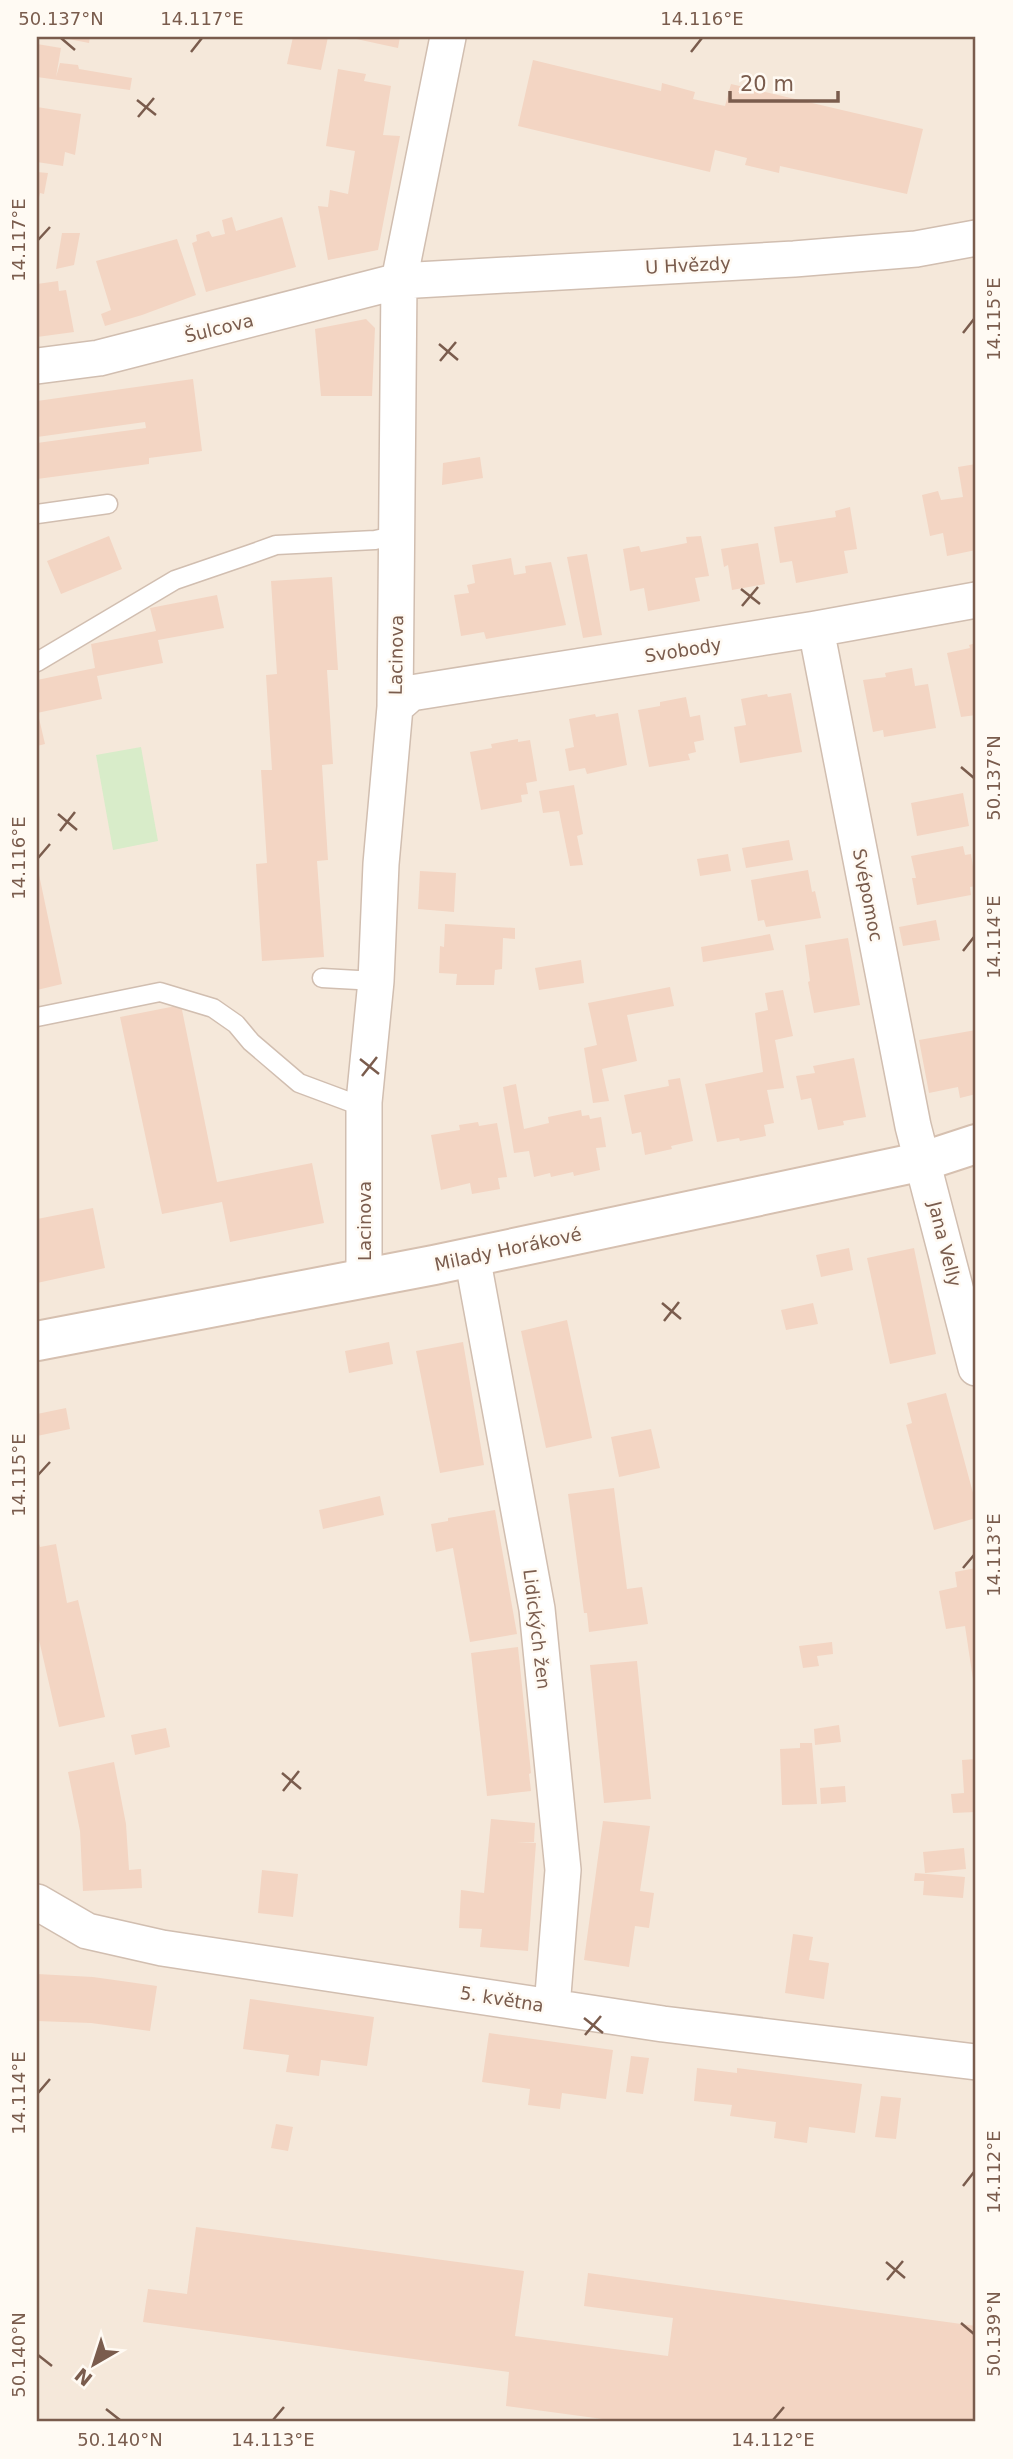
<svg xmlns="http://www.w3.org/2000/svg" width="1013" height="2459" viewBox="0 0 1013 2459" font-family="'DejaVu Sans',sans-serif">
<rect width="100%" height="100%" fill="#fdf6ec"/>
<!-- residential -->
<path fill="#f5e8da" d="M37,37H976V2422H37Z"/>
<!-- green -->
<path fill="#d8ecc9" d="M141,747L158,841L113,850L96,755Z"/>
<!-- building -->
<path fill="#f3d5c3" d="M58,37H90L89,43Z
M293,37H328L321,70L287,64Z
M347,37H400L398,48Z
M37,44L61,48L56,77L60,63L78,65L79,69L132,78L130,90L37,77Z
M533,60L661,91L662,83L695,92L693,99L725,106L731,84L923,129L907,194L780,166L779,173L745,165L747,158L715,150L710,172L518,126Z
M338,69L366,74L364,81L391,86L383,135L400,136L378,250L328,260L318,206L328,207L330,190L348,194L355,151L326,146Z
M37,107L81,114L75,155L65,152L63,166L37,162Z
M37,172L48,173L44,194L40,193L38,202Z
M232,217L236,231L282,217L296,267L206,292L192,243L197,241L196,235L209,231L212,237L225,234L222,220Z
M62,233H80L74,265L56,269Z
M177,239L196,295L142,315L105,326L101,314L111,310L96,261Z
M58,281L59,291L66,290L74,332L37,337V284Z
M366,319L375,328L372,396H321L315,329Z
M193,379L202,451L149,458V464L37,479V443L146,428L145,422L37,437V401Z
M480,457L483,478L442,485L443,463Z
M976,464V550L947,556L943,533L930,536L922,495L938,491L941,500L963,497L958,467Z
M850,507L857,549L844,551L848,573L796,583L792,561L780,563L774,527L836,517L835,511Z
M109,536L122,569L61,594L47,561Z
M701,536L709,576L695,578L700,601L648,611L644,588L630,591L623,549L639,546L641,552L687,543L686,537Z
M758,543L765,584L732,590L728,565L724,567L721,549Z
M587,554L602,635L583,638L567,557Z
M511,558L514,575L526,573L525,566L551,562L566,625L486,639L484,632L461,636L454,595L469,593L467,585L475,583L472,565Z
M332,577L338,670H327L333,764L322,765L328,860L317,861L324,957L262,961L256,864L267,863L261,770H272L266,675L277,674L271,581Z
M217,595L224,628L158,640L163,663L97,676L102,699L37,713V680L95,668L91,644L156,631L150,608Z
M976,643V715L961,717L947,653L970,648L969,645Z
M912,668L915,686L928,684L936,728L884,737L883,730L873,732L863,680L886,677L885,673Z
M791,693L802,752L740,763L734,727L746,725L741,699L767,694L768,697Z
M686,697L690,717L700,715L704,740L694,742L696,752L688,754L690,760L649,767L638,710L660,706V702Z
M618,713L627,765L587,774L585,768L569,771L565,749L574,747L569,719L595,714L596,717Z
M38,714L45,744L37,746V715Z
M518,739V742L530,740L537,781L526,783L528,794L521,795L522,802L481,810L470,752L492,748L491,744Z
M574,785L583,834L577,836L583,865L570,866L559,811L543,813L539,791Z
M963,793L969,826L917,836L911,803Z
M789,840L793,860L746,868L742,848Z
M963,846L965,855L971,854L976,886L970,887L971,895L917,905L912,878H916L911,856Z
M728,854L731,871L700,876L697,859Z
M37,865L62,984L37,990Z
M808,870L812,892L815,891L821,918L766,927L764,920L758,921L751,880Z
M420,871L456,873L454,912L418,909Z
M936,920L940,940L903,946L899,927Z
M445,924L515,928V939L503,938L502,969L495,970L494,985H456L457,974L439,973L440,946L444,947Z
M770,934L774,950L703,962L701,947Z
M848,938L860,1005L814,1013L808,982L810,981L805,945Z
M581,960L584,983L539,990L535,968Z
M670,987L674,1006L627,1015L637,1061L602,1069L609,1101L593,1103L584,1048L597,1045L588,1003Z
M783,990L793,1036L775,1040L784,1088L767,1090L774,1123L764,1125L766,1136L740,1141L739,1138L717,1142L705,1084L763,1072L755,1013L768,1010L765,993Z
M181,1005L217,1182L312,1163L324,1223L230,1242L222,1202L162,1214L120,1017Z
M976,1030V1094L960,1098L958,1087L929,1093L919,1040Z
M854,1058L866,1117L843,1121L844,1125L818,1130L811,1098L801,1100L796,1076L815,1073L813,1066Z
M680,1078L693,1141L671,1146L672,1149L645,1155L641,1132L632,1134L624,1095L669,1086L668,1080Z
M516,1084L524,1129L549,1123L548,1117L581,1110L582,1116L589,1115L590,1119L601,1117L606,1147L596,1148L600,1170L574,1176L573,1172L551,1177L550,1173L534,1177L529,1151L514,1153L503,1087Z
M478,1122L479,1126L497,1123L507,1177L498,1178L500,1189L472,1194L470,1183L441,1190L431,1135L460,1130L459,1125Z
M93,1208L105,1268L37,1283V1219Z
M849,1248L853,1270L821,1277L816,1255Z
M914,1248L936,1354L890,1364L867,1258Z
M813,1303L818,1324L786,1330L781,1310Z
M567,1320L592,1438L546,1448L521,1331Z
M389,1342L393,1364L349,1373L345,1351Z
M463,1342L484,1465L440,1473L416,1351Z
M946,1393L976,1504V1518L934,1530L906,1425L912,1423L907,1403Z
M66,1408L70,1429L37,1436V1414Z
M651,1429L660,1468L619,1477L611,1437Z
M614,1488L627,1589L642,1587L648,1624L589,1632L587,1613H584L568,1494Z
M380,1496L384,1515L323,1529L319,1510Z
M495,1510L517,1634L470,1642L453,1548L436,1552L431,1524L448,1521V1518Z
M37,1538L40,1547L56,1544L67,1603L78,1600L105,1717L59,1727L37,1631Z
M976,1568V1686H974L965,1626L946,1629L939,1591L957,1587L955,1572Z
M832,1642L833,1654L817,1656L819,1666L803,1668L799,1646Z
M518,1647L531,1773L529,1774L531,1791L487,1796L471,1653Z
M637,1661L651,1799L604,1803L590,1665Z
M839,1725L841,1742L815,1745L814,1729Z
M166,1728L170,1747L135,1755L131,1735Z
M800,1743H812L817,1804L782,1805L780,1749L800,1748Z
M976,1759V1812L953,1813L951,1794L964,1793L962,1760Z
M114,1762L126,1824L129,1870L141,1869L142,1888L83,1891L80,1831L68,1772Z
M845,1786L846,1802L821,1804L820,1788Z
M491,1819L535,1823L534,1842H517L536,1843L528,1951L480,1947L482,1929L459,1928L461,1890L484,1893Z
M603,1821L650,1826L640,1891L654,1893L649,1928L635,1926L629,1967L584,1960Z
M964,1848L966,1869L925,1873L923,1852Z
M262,1870L298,1874L293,1917L258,1913Z
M915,1873L965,1877L963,1898L923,1895L924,1881H914Z
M793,1934L813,1937L809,1960L829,1963L824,1999L785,1993Z
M37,1974L93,1977L157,1986L150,2031L91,2023L37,2021Z
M250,1999L374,2017L367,2066L321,2060L319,2076L286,2072L289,2055L243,2049Z
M489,2033L613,2050L606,2099L562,2093L560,2109L528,2105L530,2089L482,2082Z
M631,2056L649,2058L643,2094L626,2092Z
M697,2068L737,2073V2068L862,2084L855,2133L809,2127L807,2143L774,2138L776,2122L730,2116L732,2105L694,2101Z
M881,2096L901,2098L896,2139L875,2137Z
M276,2124L293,2127L288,2151L271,2148Z
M196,2227L524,2271L515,2336L668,2356L673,2318L584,2306L588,2273L976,2326V2422H625L506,2406L509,2372L143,2322L148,2289L187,2294Z"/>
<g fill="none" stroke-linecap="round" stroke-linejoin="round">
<!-- service casing -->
<g stroke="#d1beb0" stroke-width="21">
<path id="service" d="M37,514L108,504
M37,662L175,580L251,554L276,545L375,540L398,535
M322,978L376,981
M37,1017L160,992L213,1008L236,1024L251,1042L299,1083L350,1102H364"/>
</g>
<!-- minor casing -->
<g stroke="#d1beb0" stroke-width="38">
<path id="minor" d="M37,366L99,358L399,281L794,259L916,249L976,238
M816,629L913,1126L976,1368
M395,707L411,693L816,629L976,600
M472,1256L537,1609L563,1870L552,2007
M364,1277V1102L376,981L381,864L395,707L399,281L448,37
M37,1902L87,1931L162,1948L663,2024L976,2062"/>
</g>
<!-- secondary casing -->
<g stroke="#d6c0b0" stroke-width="42">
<path id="secondary" d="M37,1341L434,1265L924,1161L976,1144"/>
</g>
<!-- service -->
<use href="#service" stroke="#fff" stroke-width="18"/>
<!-- minor -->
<use href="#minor" stroke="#fff" stroke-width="35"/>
<!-- secondary -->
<use href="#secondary" stroke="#fff" stroke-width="38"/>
</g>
<!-- ticks -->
<path fill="none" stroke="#7a5c4d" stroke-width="2.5" d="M61,38L75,50M191,52L202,38M691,52L702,38M137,100L156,115M138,117L154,98M38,240L50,227M963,333L974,319M439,344L458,360M440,361L456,342M741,589L760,604M742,606L758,587M961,767L974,778M58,814L77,830M60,831L75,812M38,858L50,844M963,951L974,937M360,1059L379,1074M362,1076L377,1057M662,1303L681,1319M664,1321L679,1302M38,1475L50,1462M963,1568L974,1555M282,1773L301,1789M283,1791L299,1771M584,2018L603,2033M585,2035L601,2016M38,2093L50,2079M963,2186L974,2172M886,2262L905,2278M887,2280L903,2261M961,2323L974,2334M38,2355L52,2366M106,2409L120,2420M273,2420L284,2407M773,2420L784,2407"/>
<g text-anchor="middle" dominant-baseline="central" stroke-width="5" stroke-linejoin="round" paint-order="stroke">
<!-- street labels -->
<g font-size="18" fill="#7a5c4d" stroke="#fffaf3">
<text transform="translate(688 265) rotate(-3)">U Hvězdy</text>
<text transform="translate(219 328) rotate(-14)">Šulcova</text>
<text transform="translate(683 650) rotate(-9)">Svobody</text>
<text transform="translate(396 655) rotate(-89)">Lacinova</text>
<text transform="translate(868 895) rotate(79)">Svépomoc</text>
<text transform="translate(364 1221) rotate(-90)">Lacinova</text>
<text transform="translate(945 1244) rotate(76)">Jana Velly</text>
<text transform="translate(508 1249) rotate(-12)">Milady Horákové</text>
<text transform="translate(537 1629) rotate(83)">Lidických žen</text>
<text transform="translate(502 1999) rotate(9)">5. května</text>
</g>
</g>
<!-- border -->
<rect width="1013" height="2459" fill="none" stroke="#fffaf3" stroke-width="77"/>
<!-- north arrow -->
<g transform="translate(94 2364) rotate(219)" stroke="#fffaf3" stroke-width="5" paint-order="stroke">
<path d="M0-5L12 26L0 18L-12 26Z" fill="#7a5c4d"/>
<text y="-10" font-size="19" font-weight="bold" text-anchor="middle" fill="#7a5c4d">N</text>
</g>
<!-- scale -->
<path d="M730 91v10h108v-10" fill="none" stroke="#7a5c4d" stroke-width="3.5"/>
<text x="740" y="91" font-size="21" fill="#7a5c4d" stroke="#fffaf3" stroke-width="5" paint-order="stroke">20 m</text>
<rect x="38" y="38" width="936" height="2382" fill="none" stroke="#7a5c4d" stroke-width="2.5"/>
<g font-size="18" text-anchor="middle" fill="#7a5c4d">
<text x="61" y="25">50.137°N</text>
<text x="202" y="25">14.117°E</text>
<text x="702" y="25">14.116°E</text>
<text transform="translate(19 240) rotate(-90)" y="6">14.117°E</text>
<text transform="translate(994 319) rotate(-90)" y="6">14.115°E</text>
<text transform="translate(994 778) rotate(-90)" y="6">50.137°N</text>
<text transform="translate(19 858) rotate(-90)" y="6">14.116°E</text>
<text transform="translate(994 937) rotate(-90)" y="6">14.114°E</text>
<text transform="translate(19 1475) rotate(-90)" y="6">14.115°E</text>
<text transform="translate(994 1555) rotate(-90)" y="6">14.113°E</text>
<text transform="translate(19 2093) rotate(-90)" y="6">14.114°E</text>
<text transform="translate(994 2172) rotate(-90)" y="6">14.112°E</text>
<text transform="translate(994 2334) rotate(-90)" y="6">50.139°N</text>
<text transform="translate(19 2355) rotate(-90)" y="6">50.140°N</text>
<text x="120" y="2446">50.140°N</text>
<text x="273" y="2446">14.113°E</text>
<text x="773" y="2446">14.112°E</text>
</g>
</svg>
